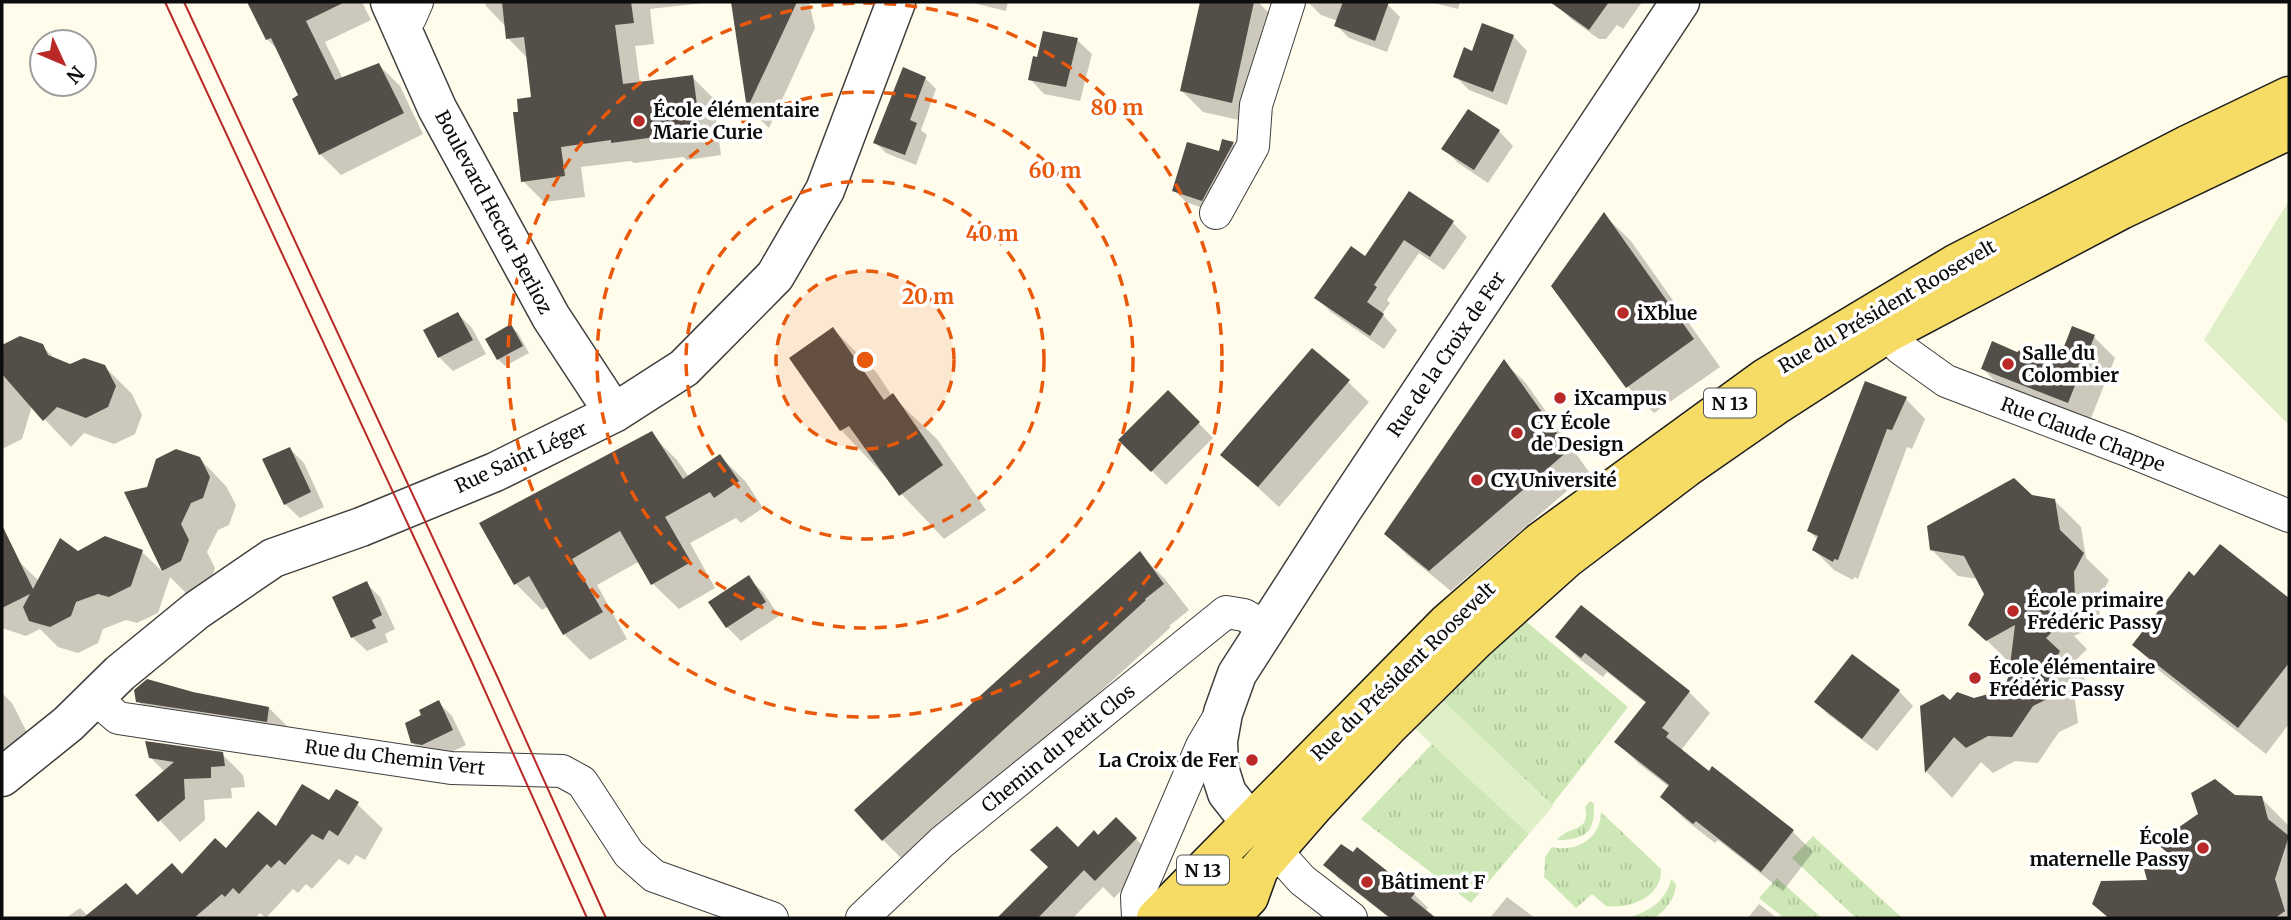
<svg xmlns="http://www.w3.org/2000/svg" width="2291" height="920" viewBox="0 0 2291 920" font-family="Merriweather,serif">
<defs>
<pattern id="grass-tufts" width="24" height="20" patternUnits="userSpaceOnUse" patternTransform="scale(1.75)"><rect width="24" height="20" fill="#cde8b6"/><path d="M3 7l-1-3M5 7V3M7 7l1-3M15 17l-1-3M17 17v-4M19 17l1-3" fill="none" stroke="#afc69b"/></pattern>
</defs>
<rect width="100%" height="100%" fill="#fffcec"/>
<!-- grass -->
<path fill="url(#grass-tufts)" d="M1522,618L1628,707L1552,805L1440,698Z
M1432,744L1529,834L1471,903L1361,819Z
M1590,801L1594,804C1595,832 1586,840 1557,840C1569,825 1591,833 1585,807Z
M1601,812L1661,869C1662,898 1630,909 1606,906L1592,894L1576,908L1544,877L1545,857L1552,847C1578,853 1601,837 1601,812Z
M1813,836L1902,918H1856L1792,858Z
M1777,878L1822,918H1784L1759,898Z
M1671,879L1676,884C1675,900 1666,909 1655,918H1628C1649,911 1666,902 1671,879Z"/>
<!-- pitch -->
<path fill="#dfefc8" d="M2289,200V425L2204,340Z
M1440,698L1553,806L1529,834L1412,726Z"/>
<!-- shadow -->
<path fill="#0003" d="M249,2H362L371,20L325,42L343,79L379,65L400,86L423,134L341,175L320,154L301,96L279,51L267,39Z
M485,2H713L650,9L654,44L635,46L640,83L692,77L713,98L721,155L687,160L683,157L634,163L631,161L581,167L585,197L544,202L523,181L520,113L533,98L528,59L508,38L506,27L486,6Z
M733,2H809L815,28L769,128L749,109Z
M969,2H1008L1006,11Z
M1201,2H1258L1275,19L1253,123L1203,112L1182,91Z
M1308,2H1378L1388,5L1400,17L1387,52L1349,38L1336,25L1338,21L1321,15Z
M1430,2H1460L1458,9Z
M1559,2H1642L1623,29L1617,25L1606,39H1599L1571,19L1557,5Z
M1513,36L1527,51L1507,105L1469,90L1455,76Z
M1077,40L1092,54L1080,101L1044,94L1030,79Z
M925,78L936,89L921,130L927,135L916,165L886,153L875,142Z
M1469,111L1499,131L1513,146L1488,183L1458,163L1444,149Z
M1223,141L1233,144L1245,156L1214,212L1186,202L1174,190L1220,153Z
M1409,193L1453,223L1467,237L1444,270L1419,253L1387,300L1390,303L1382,314L1397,330L1384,349L1331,312L1317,298L1366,258Z
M1604,215L1631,241L1720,367L1654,413L1627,386Z
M458,314L472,328L486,354L453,371L439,357Z
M511,326L518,333L529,353L505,366L498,359Z
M833,329L877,373L892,396L937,439L986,510L944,539L841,430L792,358Z
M2094,337L2115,358L2089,423L2004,390L1983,369L2017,354L2061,359Z
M20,338L42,346L57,361L70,366L105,367L132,394L142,415L135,434L114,444L84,433L71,447L32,406L22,439L2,449V373L4,374L2,347Z
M1504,362L1525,382L1589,472L1451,591L1407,555L1386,534Z
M1348,382L1369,402L1279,507L1222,455Z
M1168,392L1213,438L1166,485L1121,440Z
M1906,399L1925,419L1912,449L1907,447L1858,579L1854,577L1853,580L1834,570L1814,550L1818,540L1809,531Z
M651,434L677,460L689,477L720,456L746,482L763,508L741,523L736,518L690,543L715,588L679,609L653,584L640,561L597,585L627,639L590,660L564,634L549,606L542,610L516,584L481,524Z
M290,449L304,463L324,507L300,518L285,504Z
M199,458L226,486L236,505L229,525L218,530L207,552L215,568L208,588L190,597L170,577L158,613L137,623L126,620L103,629L98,643L78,653L58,647L40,629L26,636L2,628V545L39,581L78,553L142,552L164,573L127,493L148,488Z
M2031,497L2054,500L2081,527L2086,558L2109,580L2099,599L2100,624L2074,636L2087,649L2071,665L2085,679L2075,700L2078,723L2059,732L2038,763L2015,761L1993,773L1981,762L1952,798L1927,772L1921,707L1973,700L2000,693L2007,685L2012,665L1970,624L1986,594L1979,579L1958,576L1932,550Z
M2220,546L2289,600V724L2266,754L2161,672L2134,645L2195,578Z
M1139,553L1165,579L1189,610L1169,626L1171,627L909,866L883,840Z
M748,578L763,592L779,616L741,641L727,627Z
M366,583L380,597L395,629L385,634L388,642L367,651L352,637Z
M1557,637L1689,692L1710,713L1682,749L1688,756L1792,831L1813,852L1783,891L1718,840L1715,843L1683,818L1662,797L1669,787L1638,763L1617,742L1647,704L1607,672L1603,677L1578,658Z
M1899,691L1913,706L1877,751L1830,716L1816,702Z
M2,693L12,703L33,744L2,768Z
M192,694L269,708L290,729L159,723L138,701Z
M438,702L452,716L466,745L437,759L427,757L413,743L423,716Z
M222,754L243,775L245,787L231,788L232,798L204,800L205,820L180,842L138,796L165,772L150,757Z
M2234,797L2261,798L2288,825L2289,918H2108L2094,904L2149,882L2187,871L2159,843Z
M330,803L357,804L383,829L365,860L356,855L349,865L339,859L312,889L306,884L298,893L293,889L266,918L260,913L255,918H66L80,908L88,916L138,897L182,876L227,850Z
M1116,819L1154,857L1114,898L1103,887L1073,918H1001L1050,867L1098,837Z
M1358,849L1414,894L1428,908L1425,911L1433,918H1390L1339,879L1326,865L1354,855Z
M1507,897L1535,918H1490Z
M1759,904L1777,918H1748Z"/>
<!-- building -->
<path fill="#544e49" d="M247,2H345L306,21L335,80L379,63L404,113L319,155L292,99L298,95L271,38L266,40Z
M502,2H631L634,23L615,25L623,84L693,75L701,135L664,140L663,136L611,143V140L561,147L565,176L521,182L513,112H518L517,99L531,97L524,37L506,39Z
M731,2H797L747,109Z
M1200,2H1254L1232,103L1180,91Z
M1343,2H1389L1375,41L1334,26Z
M1550,2H1609L1589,30Z
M1482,23L1514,35L1493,92L1453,77L1464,47L1472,51Z
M1043,31L1078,38L1066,87L1028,80L1033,56L1037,57Z
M903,67L926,77L910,120L917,123L905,155L873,143Z
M1468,109L1500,130L1474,170L1441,149Z
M1222,139L1234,142L1202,201L1172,191L1187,142L1219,151Z
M1409,191L1454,221L1430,257L1404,240L1374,285L1377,287L1367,302L1384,314L1370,336L1314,298L1351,246L1365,256Z
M1604,212L1694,339L1626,388L1551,286Z
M458,312L473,340L438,358L423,330Z
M511,324L523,346L497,360L485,339Z
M2072,326L2095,335L2068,403L1981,369L1992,341L2017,352L2027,345L2060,357Z
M833,327L884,400L893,393L943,465L899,496L849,426L840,431L789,358Z
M20,336L43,344L48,355L70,364L84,358L105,365L116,386L108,407L86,418L57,407L43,421L2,374V345Z
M1312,348L1350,380L1258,487L1220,455Z
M1504,359L1569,450L1429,571L1384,534Z
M1865,381L1907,397L1892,430L1887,429L1838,560L1834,559L1833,562L1812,550L1818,536L1807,531Z
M1168,390L1200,422L1151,472L1118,440Z
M652,431L683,479L720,454L739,481L714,498L710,492L665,517L691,562L651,585L620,531L572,559L603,612L563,635L529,576L514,585L479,523Z
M290,447L311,492L284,505L262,459Z
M176,449L200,457L210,477L203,498L191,503L181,524L189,540L181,561L162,571L124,492L147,487L156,459Z
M2014,478L2032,495L2055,499L2060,530L2084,553L2074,572L2075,598L2048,610L2062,622L2046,638L2060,651L2049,673L2053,696L2033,706L2012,737L1988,736L1966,748L1954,737L1925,773L1920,706L1943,694L1950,700L1957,692L1974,698L1999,691L2006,684L2009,674L2015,625L1986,641L1968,625L1984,594L1964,556L1930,550L1927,526Z
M2,525L33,589L60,538L78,551L105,536L143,550L131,586L109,597L98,594L76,602L71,616L50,627L29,621L23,607L30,594L2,608Z
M2220,544L2289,598V663L2238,728L2132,645L2189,571L2194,576Z
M1140,551L1164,584L1145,599L1146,600L882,841L854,810Z
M749,575L766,602L726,628L708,602Z
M367,581L382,615L372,620L376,628L351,638L332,597Z
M1581,605L1690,691L1662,728L1669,733L1666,737L1709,771L1712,766L1794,830L1761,872L1696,821L1693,824L1660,797L1669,785L1614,742L1646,702L1585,653L1581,658L1555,637Z
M1852,654L1900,690L1862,739L1814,702Z
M147,679L193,692L269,707L267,722L136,702L134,690Z
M439,700L453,730L422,745L411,743L405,723L421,715L419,710Z
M145,741L223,752L225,766L211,767V778L184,779L185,799L158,822L135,795L174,762L149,758Z
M2215,779L2235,795L2262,796L2268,819L2289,836L2275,879L2285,911L2275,918H2109L2092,904L2101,881L2147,880L2144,869L2188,870L2156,843L2198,814L2191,793Z
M302,784L329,800L336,789L359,802L338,836L329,830L323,840L312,834L285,865L279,860L271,868L267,864L239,894L233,888L225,897L222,894L194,918H83L126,883L137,895L172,863L182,874L215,838L226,848L258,811L276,826Z
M1116,817L1137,838L1095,881L1084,870L1038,918H997L1048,867L1030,850L1057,826L1078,847L1094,830L1098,835Z
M1341,844L1353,852L1357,847L1415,893L1411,898L1436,918H1390L1323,865Z"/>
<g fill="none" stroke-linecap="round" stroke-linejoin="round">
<!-- minor casing -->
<g stroke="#3f3f3f" stroke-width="34">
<path id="minor" d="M399,22L410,18L417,2
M1216,213L1253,146L1256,105L1289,2
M1888,333L1900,348L1946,381L2127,450L2289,516
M95,698L118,718L451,768L562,771L582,782L629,854L654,876L772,918
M1276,851L1302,880L1351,918
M862,918L942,842L1226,612L1244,615L1266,627
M1138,918L1137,897L1202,746L1221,714"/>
</g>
<!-- tertiary casing -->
<g stroke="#3f3f3f" stroke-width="41">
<path id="tertiary" d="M390,2L437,108L551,317L614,413
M2,777L68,724L120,673L197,610L273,558L361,527L495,472L614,413L684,368L775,276L825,190L896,2
M1250,822L1227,793L1219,768L1218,741L1223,713L1237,674L1343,509L1680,2"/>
</g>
<!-- primary casing -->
<g stroke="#1d1d1d" stroke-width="41">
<path id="primary" d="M1156,918L1447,623L1541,541L1765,378L1955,264L2187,145L2289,96
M1198,918L1233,881L1241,877
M1229,918L1249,897L1259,869L1314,806L1388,727L1477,639L1566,559L1686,468L1778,404L1888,333L2121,210L2289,130"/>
</g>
<!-- minor -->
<use href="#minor" stroke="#fff" stroke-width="32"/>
<!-- tertiary -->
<use href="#tertiary" stroke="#fff" stroke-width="38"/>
<!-- primary -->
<use href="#primary" stroke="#f6dc64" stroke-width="38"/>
<!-- tram -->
<path stroke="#b92927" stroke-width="2" d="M165,2L472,662L587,918
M184,2L497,676L606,918"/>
</g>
<!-- distance rings -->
<circle cx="865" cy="360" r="89" fill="#e8590c" fill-opacity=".12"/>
<g fill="none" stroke="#e8590c" stroke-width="3.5" stroke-dasharray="12 9">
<circle cx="865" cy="360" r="89"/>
<circle cx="865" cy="360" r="179"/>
<circle cx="865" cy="360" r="268"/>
<circle cx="865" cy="360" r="357"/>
</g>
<!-- markers -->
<g fill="#b92927" stroke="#fff" stroke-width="2.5">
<circle cx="639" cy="121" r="7"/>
<circle cx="1623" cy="313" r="7"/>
<circle cx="2008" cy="364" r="7"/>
<circle cx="1560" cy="398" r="7"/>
<circle cx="1517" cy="433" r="7"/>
<circle cx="1477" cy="480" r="7"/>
<circle cx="2013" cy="611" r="7"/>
<circle cx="1975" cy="678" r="7"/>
<circle cx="1252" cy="760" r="7"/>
<circle cx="2203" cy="848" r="7"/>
<circle cx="1367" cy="882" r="7"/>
</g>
<g text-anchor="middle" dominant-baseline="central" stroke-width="7" stroke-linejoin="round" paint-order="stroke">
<!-- shield labels -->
<g fill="#fff" stroke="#555" stroke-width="2">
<rect x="1704" y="388.5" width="52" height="29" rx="5"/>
<rect x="1177" y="855.5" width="52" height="29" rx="5"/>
</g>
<g font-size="18" font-weight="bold" fill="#0c0c0c">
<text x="1730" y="403">N 13</text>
<text x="1203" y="870">N 13</text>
</g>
<!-- poi labels -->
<g font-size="19" font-weight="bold" fill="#0c0c0c" stroke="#fff" text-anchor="start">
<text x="653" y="110">École élémentaire<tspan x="653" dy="22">Marie Curie</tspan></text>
<text x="1637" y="313">iXblue</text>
<text x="2022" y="353">Salle du<tspan x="2022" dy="22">Colombier</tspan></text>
<text x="1574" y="398">iXcampus</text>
<text x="1531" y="422">CY École<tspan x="1531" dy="22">de Design</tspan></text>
<text x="1491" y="480">CY Université</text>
<text x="2027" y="600">École primaire<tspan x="2027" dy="22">Frédéric Passy</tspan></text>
<text x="1989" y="667">École élémentaire<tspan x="1989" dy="22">Frédéric Passy</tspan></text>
<text x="1238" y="760" text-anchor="end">La Croix de Fer</text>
<text x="2189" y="837" text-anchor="end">École<tspan x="2189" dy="22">maternelle Passy</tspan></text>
<text x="1381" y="882">Bâtiment F</text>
</g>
<!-- street labels -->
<g font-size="19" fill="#0c0c0c" stroke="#fff">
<text transform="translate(494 212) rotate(62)">Boulevard Hector Berlioz</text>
<text transform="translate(1887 306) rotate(-30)">Rue du Président Roosevelt</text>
<text transform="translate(1446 354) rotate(-56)">Rue de la Croix de Fer</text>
<text transform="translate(2083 434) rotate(21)">Rue Claude Chappe</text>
<text transform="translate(521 457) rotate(-25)">Rue Saint Léger</text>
<text transform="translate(1403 671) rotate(-44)">Rue du Président Roosevelt</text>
<text transform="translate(1058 748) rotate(-39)">Chemin du Petit Clos</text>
<text transform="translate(395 757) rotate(7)">Rue du Chemin Vert</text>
</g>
</g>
<circle cx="865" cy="360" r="10" fill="#e8590c" stroke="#fff" stroke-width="3.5"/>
<g font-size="21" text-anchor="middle" font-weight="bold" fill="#e8590c" stroke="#fff" stroke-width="7" stroke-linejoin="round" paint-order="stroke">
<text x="1117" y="115">80 m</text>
<text x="1055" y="178">60 m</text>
<text x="992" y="241">40 m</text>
<text x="928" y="304">20 m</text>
</g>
<!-- border -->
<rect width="2291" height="920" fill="none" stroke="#0c0c0c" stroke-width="7"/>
<!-- north arrow -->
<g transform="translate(63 63) rotate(134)"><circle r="33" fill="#ffffff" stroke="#9e9e9e" stroke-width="2"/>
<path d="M0-5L12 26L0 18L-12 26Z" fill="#b92927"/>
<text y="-10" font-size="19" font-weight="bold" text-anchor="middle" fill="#0c0c0c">N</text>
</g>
</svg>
